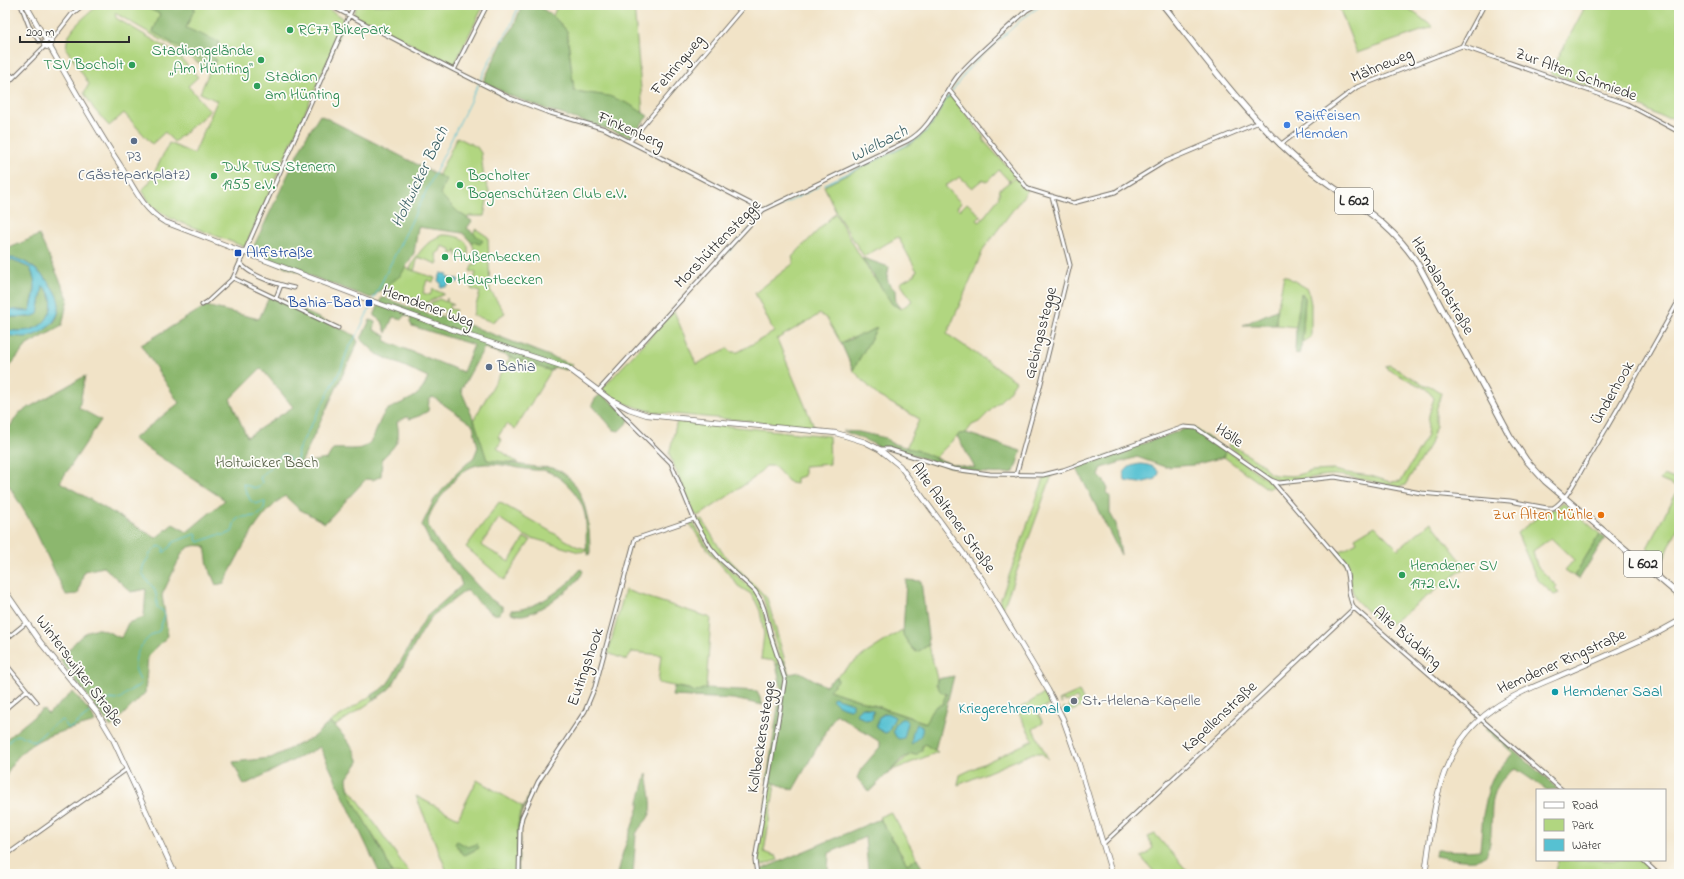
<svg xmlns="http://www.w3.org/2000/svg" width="1684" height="879" viewBox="0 0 1684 879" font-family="'Indie Flower',sans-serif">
<rect width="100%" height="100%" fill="#fdfcf7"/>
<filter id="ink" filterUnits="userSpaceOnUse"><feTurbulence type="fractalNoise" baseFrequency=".025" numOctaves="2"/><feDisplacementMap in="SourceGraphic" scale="8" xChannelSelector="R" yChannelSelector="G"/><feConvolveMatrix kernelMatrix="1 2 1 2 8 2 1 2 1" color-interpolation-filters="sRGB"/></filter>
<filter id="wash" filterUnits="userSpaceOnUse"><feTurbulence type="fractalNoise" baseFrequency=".012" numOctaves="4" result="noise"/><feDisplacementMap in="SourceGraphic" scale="16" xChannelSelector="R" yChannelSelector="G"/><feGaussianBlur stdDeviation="0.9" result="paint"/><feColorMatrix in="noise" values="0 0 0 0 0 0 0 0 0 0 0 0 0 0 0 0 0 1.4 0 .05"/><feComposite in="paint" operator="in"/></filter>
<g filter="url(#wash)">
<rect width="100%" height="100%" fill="#f1e3c7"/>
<!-- green -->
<path fill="#b1d680" stroke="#6e8056" d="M98,5H321L342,17L344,24L245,247L172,219L157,210L150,203L142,190L149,183L169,143L194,154L217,101L200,93L210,70L179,50L115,13L116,18L177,54L198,77L188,86L210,111L174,142L165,132L152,144L124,113L109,126L94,109L84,93L89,84L67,50C63,31 86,17 98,5Z
M357,5H484L454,65L353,15Z
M557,5H634L643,113C619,98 602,95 574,91L567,31L553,16Z
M1338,5H1404L1433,27L1357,53Z
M1586,5H1679V119L1659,116L1629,100L1550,73Z
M950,96L955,100L983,136L984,141L1015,175L1009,181L999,170L987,182L983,179L972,188L960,177L945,186L961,203L957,208L960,210L967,203L981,216L977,220L980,222L998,199L1000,189L1016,177L1028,190L984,248L947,334L1016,381L1008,393L979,422L972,425L966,433L959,434L935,458L919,451L906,448L919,420L918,418L878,396L853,370L876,329L856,344L851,337L841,343L827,319L820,314L777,339L814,427L661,413C640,409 622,404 604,392L603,388L674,311L696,364L728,348L732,352H738L774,332L755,293L794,263L792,257L835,213L872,276L884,289L892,304L901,309L912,301L900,283L916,274L915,272L917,271L898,237L865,256L863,255L838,216L824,186L912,143C921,137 929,129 935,120C941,112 942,102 950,96Z
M457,137L477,147L481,153L484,179L489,191L484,216H469L466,220L431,191Z
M476,229L488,237L490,290L505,313L492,322L473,315L480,292L471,289L476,273L470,271L473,264H476L479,256L473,253L474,248L469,238Z
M442,235C458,235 473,239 467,259L457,256L456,250L455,253L451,254V249L442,246L440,251L436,254L438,262L437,264L418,257L414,271L410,269C417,254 426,241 442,235Z
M397,265L435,278L433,282L427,280L423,293L430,295L433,289L444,294L426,303L396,292L394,296L391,294L385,297L383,295Z
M1284,275L1308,289L1311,304V337L1302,343L1305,298L1302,293L1296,327L1276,325L1277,310Z
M447,298V302L454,305H450L449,309L456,310C453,315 449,317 444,315L445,310L430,305L429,308L424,307L439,299L446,302Z
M509,356L551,371L515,429L506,424L498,437L502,440L497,448L518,463L486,460L474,419L507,362H509Z
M1390,365L1425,386L1432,387L1441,393L1436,411V426L1430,444L1405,485L1400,487C1380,484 1353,476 1334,475C1314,475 1291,485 1273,479C1260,474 1240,455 1228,446L1229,443L1263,465L1269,473L1275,475L1293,476L1312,471L1334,470L1347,473L1371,476L1390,482L1401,481L1424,442L1427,435L1429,415L1434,398L1426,389L1387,369L1386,366Z
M677,421L829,436L830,464L804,466V476L796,478V484L790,483L774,466H766L754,478L702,514L697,516L693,511L669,454Z
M1226,450L1269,481L1273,486L1268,489L1224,457Z
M1052,475L1004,606L1001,607L999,604L1044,478Z
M1664,475L1679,481V525L1663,561L1647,548L1679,488L1660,480L1662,477Z
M499,502L578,547L587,549V551L579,552L525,536L499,518L481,545L509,562L524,538L531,540L504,580L466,547Z
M1563,502L1600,534L1574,576L1565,570L1574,560L1551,538L1533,551L1537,566L1557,586L1555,589L1559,593L1554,595L1537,579L1517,533L1546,511L1556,509Z
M702,519L722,552L767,598L785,661L781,662L763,597L727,564L713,548L698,525L697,520Z
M693,522L706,544L718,559L756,593L759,599L779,663L776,665L775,661L761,659L764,634L760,611L756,602L751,594L738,586L733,579L707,549L689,523Z
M1431,522L1466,567L1384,629L1356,600L1352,590L1348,567L1337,553L1357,542L1355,538L1375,526L1398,549Z
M625,590L711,618L706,688L695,692L689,689L658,683L661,655L632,652L626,660L608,653Z
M902,630L906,640L916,652L929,645L937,679L936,685L946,693C947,707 930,711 927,723L829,690L838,681L837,676L859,658Z
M1079,691L1085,705L1065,714L1063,708L1065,707L1068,710L1069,704L1079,702L1077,698L1069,700L1068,702L1067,701L1065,702L1063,699L1061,700L1062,704H1061L1059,700Z
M1045,693L1051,704L1037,711L1043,723L1033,729L1048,759L1041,753H1033L958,785L960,775L1033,740L1017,710Z
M372,695L374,700L335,726L329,723Z
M925,744L938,752L890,771L911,754L916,755Z
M477,780L523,807L519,816L516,873L487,869L483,874H448L416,796L458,818Z
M770,781L775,784L764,852L776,856L778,860L758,867L759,847Z
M347,784L410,874H392C387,862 383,851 376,840C367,826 348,799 347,784Z
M891,812L917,858L907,864L879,817Z
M1155,834L1190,874H1156L1141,857L1149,853V851L1153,848L1148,837Z
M1558,860H1640L1657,874H1556Z"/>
<!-- forest -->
<path fill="#8cb76e" stroke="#5c714c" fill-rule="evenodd" d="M151,5H190L195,8L186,28L219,42L213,57L216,59L213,67L153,32L160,14L149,9Z
M522,5H537L553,16L567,31L574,91L609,96L629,104L648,116L633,135L629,136L551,111L511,96L483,82L502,43L513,28Z
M320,115L446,179L440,194L458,212L472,221L467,228L483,241L480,244L470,241L463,233L418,227L414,253L401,275L371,298L250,254L306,137Z
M39,235L68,298L62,326L27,345L5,372V335C16,336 24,334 35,331C39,330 43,329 47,328C81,308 32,251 5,259V250Z
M862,258H863L889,267L887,278L889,284L895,290L896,303L901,309L892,304Z
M12,260L30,268L36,283L31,308L29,311L5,309V263Z
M43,286C59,299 51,323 33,329C24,332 14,331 5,330V317H31L40,304Z
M1301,293L1305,298L1302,343L1299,354L1295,353L1296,327Z
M270,295L354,335L358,342L301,463L327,459L333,449C342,448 360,451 366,446C377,438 377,421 386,411C389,408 394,407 397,405C413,398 422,395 428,377L377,354L361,339L370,320L375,322L374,330L386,336L385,341L463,372L474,345L412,326L410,322L411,317L404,315L402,320L393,317L386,333L382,321L374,316L382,297L435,317H448L573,365L566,370L554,367L551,371L484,348L461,390L475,423L487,460C504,462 520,465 536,467C544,468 552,466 560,471C587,487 590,526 590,554L587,555V551C585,538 588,524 584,511C579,493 561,475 543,470C520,472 490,456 467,469C457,474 451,485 444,493C437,502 427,514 428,526L439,544L489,598L503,607V610C502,611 499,614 498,614C491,617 473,596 468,591H465L432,616L419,637L392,686L388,690L374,700L372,695L385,687L392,677L426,617L462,585L460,579L431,544L422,525L434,500L456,474L474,457L478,447L473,425L433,397L429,400L428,411L419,416L410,419L407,417L397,422C401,443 396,444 382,459L381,476L373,480L366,479L325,523L299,509L285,496C256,516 240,553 224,583L216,585L208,566L205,546C194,545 189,545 182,553L162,595L168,636L148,656L145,693L111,727L60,660C70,650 83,627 99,629C106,630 114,635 121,638L128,623L144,617L146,589L131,592L104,567L84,571L78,594L66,595L32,524L5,479V434L19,413L85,376L79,408L101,420L60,482L156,538L173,524L187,532L225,500L133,439L179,403L141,345L206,306L259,319ZM261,368L293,407L247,437L230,399Z
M1276,310H1277L1276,325H1243Z
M877,328L853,370L841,343Z
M601,394L630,417L628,422L619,431L614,430L592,405L595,399Z
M1190,428L1196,429L1226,450L1224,457L1193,465L1165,467L1137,457L1102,468L1099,476L1104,481L1108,489L1107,492L1110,497V513L1116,524L1121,555L1076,467L1185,429Z
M843,431L859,432L886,438L891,443L919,451L935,458L952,464L975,468L957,436L959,434L966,433L1021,451L1014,472C976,479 925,459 889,447H880L865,440Z
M1600,534L1605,538L1579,579L1574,576Z
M581,569L583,571C579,585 541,611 527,614C522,616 516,615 511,613V610C530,611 556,594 570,581C574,578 576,573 581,569Z
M906,580L921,581L929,645L917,652L912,648L903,635Z
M785,661L789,674L800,672L825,686L837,676L838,681L829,690L926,723C930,713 932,706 943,704L944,699L946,695V693H942C938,688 936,685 937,679L954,676L935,750L932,749L925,744L922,746V750L916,755L911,754L902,759L869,792L857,778L861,769L880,747V742L836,714L793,790L767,780L781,687L776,665ZM863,707L873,710V715L871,719H865L858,716ZM885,713L893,716L885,733L877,728L879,717Z
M674,687L689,689L695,692L706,688L757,691L763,705L733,699L672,696Z
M73,692L91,713L95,722C56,734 23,736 5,778V740L43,709L48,714Z
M329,723L335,726L338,729L353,748L359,762L347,778L348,788L356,806L385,857L392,874H380L320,747L244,785L233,762L271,758L313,737Z
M1488,727L1558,789L1547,790L1516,769C1510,771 1507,775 1502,780C1497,786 1495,792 1493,799C1490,812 1494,849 1484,857C1475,864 1446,858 1435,856L1436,850C1451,850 1465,852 1480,850L1483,815L1489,786L1493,777L1513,753L1485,729Z
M647,773C648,783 654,805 650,814C647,822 639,826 636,834L633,874H618L623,852L639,807V801Z
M530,791L531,793L521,817L518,874L516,873L518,824Z
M880,819L907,864L917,858L924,872L923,874H856L868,870L865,837L829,853L828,871L821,874H795L793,872L792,874H760V870Z
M457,841L468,847L477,844L479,848L465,855H463L455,843Z"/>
<!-- water -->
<path fill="#56c1d2" stroke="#40767e" d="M11,258C29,258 57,286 59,304C61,322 39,337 24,337C18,337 11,336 5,335V330C14,331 24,332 33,329C51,323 59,299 43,286L38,314L31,317H5V309L29,311L31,308C35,291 38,285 30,268L12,260L5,263V259Z
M441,273L447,274L448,278L458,279L459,281L457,283L452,280L446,287H440L441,283L438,281Z
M1141,464C1149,465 1155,466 1159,473L1156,479L1140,483L1125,481L1124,473C1128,466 1133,465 1141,464Z
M834,697L852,703V708L851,709C843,708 837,705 832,699Z
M861,707L873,710L872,719L865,720L856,714Z
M887,713L895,717L888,732L885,733L876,728L879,717Z
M904,718L908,723L904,738L899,739L896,737L893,731C895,725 897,720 904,718Z
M916,724L922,727C924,734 917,741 911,744L913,731Z"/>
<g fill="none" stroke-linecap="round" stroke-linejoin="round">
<!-- stream -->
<path stroke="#56c1d2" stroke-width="1" d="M952,91L969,68L1023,18L1042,5
M825,184L905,146L919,137L927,130L949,95
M744,235L764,214L820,186
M728,253L740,239
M373,300L495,50L510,28L519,5
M97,707L110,699L116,700L121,698L129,691L140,685L141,683C139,677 135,671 135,664C135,651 147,636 159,631L165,615L163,611L157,607C157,602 157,596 155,591C149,579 136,576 146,561C149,558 149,554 153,550C156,547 159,545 164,548L163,552H165L174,542L195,534L197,535L196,540L199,542L218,535H225L232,532C234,528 233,524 236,520C245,512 263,524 265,502H261L256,504L250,500C250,499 243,485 243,484L254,488L260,486L262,482L260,478L282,455L285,454L290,459V464L297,463L298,450L341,369L348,349L359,331L372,303
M5,746L14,736L20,735L34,742C41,736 54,722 63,720L68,728L72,727L92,711"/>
</g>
</g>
<g filter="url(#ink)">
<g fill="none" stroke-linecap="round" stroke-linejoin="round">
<!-- street casing -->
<g stroke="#706b62" stroke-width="5">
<path id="street" d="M21,5L29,26L39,41
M329,5L454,70L487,5
M51,41L72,14L83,5
M1462,46L1627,104L1679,132
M5,70L13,77
M454,70L510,98L547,112L605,129L763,210
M5,86L45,46
M949,90L1028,189L1073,203L1115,192L1164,162L1259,122
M630,141L745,5
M1280,145L1357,87L1462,46L1484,5
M240,263C252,277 276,284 294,288
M233,278L338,328
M276,298L281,285
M202,305L207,302L233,278L354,5
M598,391L763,210L907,141C934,127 941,95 960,73C979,52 1006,30 1027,10L1036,5
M609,400L621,413L671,463L694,519L710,547L721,560L755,591L761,601L764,609L772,640L785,679L755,860L757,874
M879,449H889L953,469L990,474L1043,475L1063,470L1184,427L1196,428L1271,480L1279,483L1335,477L1421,493L1510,501L1547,508H1553C1567,500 1578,475 1587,461C1619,408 1649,354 1679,300
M1016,475L1040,387L1070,265L1052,196
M1271,480L1344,565C1351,577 1345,592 1354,608L1562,790
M5,640L26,623
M5,663L27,690L5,709
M27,690L37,702
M1103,844L1354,608
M5,856L127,769
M1643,860L1658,874
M519,874L520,827L522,817L538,782L585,711L595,687L635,539L694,519"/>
</g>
<!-- secondary casing -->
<g stroke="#706b62" stroke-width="6">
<path id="secondary" d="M26,5L46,40
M50,47L52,42L49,40H46L44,45L47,47H50C73,87 95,127 120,165C133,186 143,210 165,222L377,303L473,337L568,368L608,398L629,409L647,415L836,433L865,442L879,449L900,466L982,579L1048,690L1063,719L1078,761L1112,874
M5,591L41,643L97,712L113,739L175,874
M1425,874C1430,841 1434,793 1448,764C1473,707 1520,693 1573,670C1602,658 1630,645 1659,632L1679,621"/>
</g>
<!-- primary casing -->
<g stroke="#706b62" stroke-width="7">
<path id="primary" d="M1163,5C1203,55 1244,112 1292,155C1336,196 1386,212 1419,266L1510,436L1526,460L1545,481L1679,595"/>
</g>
<!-- street -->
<use href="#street" stroke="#fff" stroke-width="3"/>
<!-- secondary -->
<use href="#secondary" stroke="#fff" stroke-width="4.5"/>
<!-- primary -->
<use href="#primary" stroke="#fff" stroke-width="5"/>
</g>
</g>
<!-- markers -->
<g fill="#2e9e5b" stroke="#fdfcf7" stroke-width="1.5">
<circle cx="290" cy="30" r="4"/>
<circle cx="261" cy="60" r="4"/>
<circle cx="132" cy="65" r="4"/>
<circle cx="257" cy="86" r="4"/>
<circle cx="214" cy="176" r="4"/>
<circle cx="460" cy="185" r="4"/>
<circle cx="445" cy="257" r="4"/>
<circle cx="449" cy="280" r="4"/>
<circle cx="1402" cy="575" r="4"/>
</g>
<circle fill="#3f7fe0" stroke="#fdfcf7" stroke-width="1.5" cx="1287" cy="125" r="4"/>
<g fill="#5c6f8a" stroke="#fdfcf7" stroke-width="1.5">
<circle cx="134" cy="141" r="4"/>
<circle cx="489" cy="367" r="4"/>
</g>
<g fill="#1a4fb4" stroke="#fdfcf7" stroke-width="1.5">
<rect x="234" y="249" width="8" height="8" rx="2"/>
<rect x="365" y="299" width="8" height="8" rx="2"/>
</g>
<circle fill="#e8710a" stroke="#fdfcf7" stroke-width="1.5" cx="1601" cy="515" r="4"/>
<g fill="#0f9aa8" stroke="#fdfcf7" stroke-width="1.5">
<circle cx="1555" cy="692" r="4"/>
<circle cx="1067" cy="709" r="4"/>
</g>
<circle fill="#6b7280" stroke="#fdfcf7" stroke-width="1.5" cx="1074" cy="701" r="4"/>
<g text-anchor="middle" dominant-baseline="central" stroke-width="3.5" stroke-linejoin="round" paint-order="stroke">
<!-- shield labels -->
<g fill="#fdfcf7" stroke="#6a6a68" stroke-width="1">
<rect x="1335" y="188" width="38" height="26" rx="3"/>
<rect x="1624" y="551" width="38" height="26" rx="3"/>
</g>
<g font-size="15" font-weight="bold" fill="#2b2b2b">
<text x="1354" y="201">L 602</text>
<text x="1643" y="564">L 602</text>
</g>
<!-- leisure labels -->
<g font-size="16" fill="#27864d" stroke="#fdfcf7" text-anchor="start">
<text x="298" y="30">RC77 Bikepark</text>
<text x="253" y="51" text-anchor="end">Stadiongelände<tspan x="253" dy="18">„Am Hünting“</tspan></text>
<text x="124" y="65" text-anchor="end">TSV Bocholt</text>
<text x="265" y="77">Stadion<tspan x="265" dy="18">am Hünting</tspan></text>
<text x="222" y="167">DJK TuS Stenern<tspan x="222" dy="18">1955 e.V.</tspan></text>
<text x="468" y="176">Bocholter<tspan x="468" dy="18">Bogenschützen Club e.V.</tspan></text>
<text x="453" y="257">Außenbecken</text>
<text x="457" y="280">Hauptbecken</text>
<text x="1410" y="566">Hemdener SV<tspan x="1410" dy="18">1972 e.V.</tspan></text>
</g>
<!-- street labels -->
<g font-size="16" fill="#2b2b2b" stroke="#fdfcf7">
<text transform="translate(678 65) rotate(-50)">Fehringweg</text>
<text transform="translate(1382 66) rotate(-23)">Mähneweg</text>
<text transform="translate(1576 75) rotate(20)">Zur Alten Schmiede</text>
<text transform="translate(631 131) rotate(24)">Finkenberg</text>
<text transform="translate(718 244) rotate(-46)">Morshüttenstegge</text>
<text transform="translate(1442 286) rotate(60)">Hamalandstraße</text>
<text transform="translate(428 307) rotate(20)">Hemdener Weg</text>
<text transform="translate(1041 333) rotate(-76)">Gebingsstegge</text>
<text transform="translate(1613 393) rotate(-60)">Ünderhook</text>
<text transform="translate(1229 436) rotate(34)">Hölle</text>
<text transform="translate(953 518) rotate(54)">Alte Aaltener Straße</text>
<text transform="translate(1407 638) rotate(41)">Alte Büdding</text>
<text transform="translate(1562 662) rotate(-24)">Hemdener Ringstraße</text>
<text transform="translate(586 667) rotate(-71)">Eutingshook</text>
<text transform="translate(79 671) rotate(53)">Winterswijker Straße</text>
<text transform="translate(1220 717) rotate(-43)">Kapellenstraße</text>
<text transform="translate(762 737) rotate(-81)">Kollbeckersstegge</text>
</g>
<!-- shop labels -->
<g font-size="16" fill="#366cbe" stroke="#fdfcf7" text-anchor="start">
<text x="1295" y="116">Raiffeisen<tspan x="1295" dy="18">Hemden</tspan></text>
</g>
<!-- service labels -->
<g font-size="16" fill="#4e5e75" stroke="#fdfcf7">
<text x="134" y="157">P3<tspan x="134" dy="18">(Gästeparkplatz)</tspan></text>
<text x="497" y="367" text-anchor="start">Bahia</text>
</g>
<!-- transit labels -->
<g font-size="16" fill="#164399" stroke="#fdfcf7" text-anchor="start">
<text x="246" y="253">Alffstraße</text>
<text x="361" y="303" text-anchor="end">Bahia-Bad</text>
</g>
<!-- park labels -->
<g font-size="16" fill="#535e44" stroke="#fdfcf7">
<text x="267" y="463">Holtwicker Bach</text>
</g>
<!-- food labels -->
<g font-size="16" fill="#c56008" stroke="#fdfcf7" text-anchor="end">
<text x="1593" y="515">Zur Alten Mühle</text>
</g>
<!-- culture labels -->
<g font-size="16" fill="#0d838f" stroke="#fdfcf7" text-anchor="start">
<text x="1563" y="692">Hemdener Saal</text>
<text x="1059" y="709" text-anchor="end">Kriegerehrenmal</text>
</g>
<!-- worship labels -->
<g font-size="16" fill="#5b616d" stroke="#fdfcf7" text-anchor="start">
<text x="1082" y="701">St.-Helena-Kapelle</text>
</g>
<!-- water labels -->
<g font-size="17" font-style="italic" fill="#3a6065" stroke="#fdfcf7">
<text transform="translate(879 144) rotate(-27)">Wielbach</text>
<text transform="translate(420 177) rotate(-64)">Holtwicker Bach</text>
</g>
</g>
<!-- margin -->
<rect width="1684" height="879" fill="none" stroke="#fdfcf7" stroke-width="20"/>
<!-- legend -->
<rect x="1536" y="789" width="130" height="72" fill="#fdfcf7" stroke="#a9a8a5"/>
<rect x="1544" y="802" width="20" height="6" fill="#ffffff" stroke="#a9a8a5"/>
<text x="1572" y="809" font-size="12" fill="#2b2b2b">Road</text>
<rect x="1544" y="819" width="20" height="12" fill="#b1d680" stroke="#a9a8a5"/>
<text x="1572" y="829" font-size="12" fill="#2b2b2b">Park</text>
<rect x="1544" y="839" width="20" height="12" fill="#56c1d2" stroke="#a9a8a5"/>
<text x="1572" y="849" font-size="12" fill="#2b2b2b">Water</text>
<!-- scale -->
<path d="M20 36v6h109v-6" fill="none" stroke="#2b2b2b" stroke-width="2"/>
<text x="26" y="36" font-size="12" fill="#2b2b2b" stroke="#fdfcf7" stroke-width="3" paint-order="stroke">200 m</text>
</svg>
